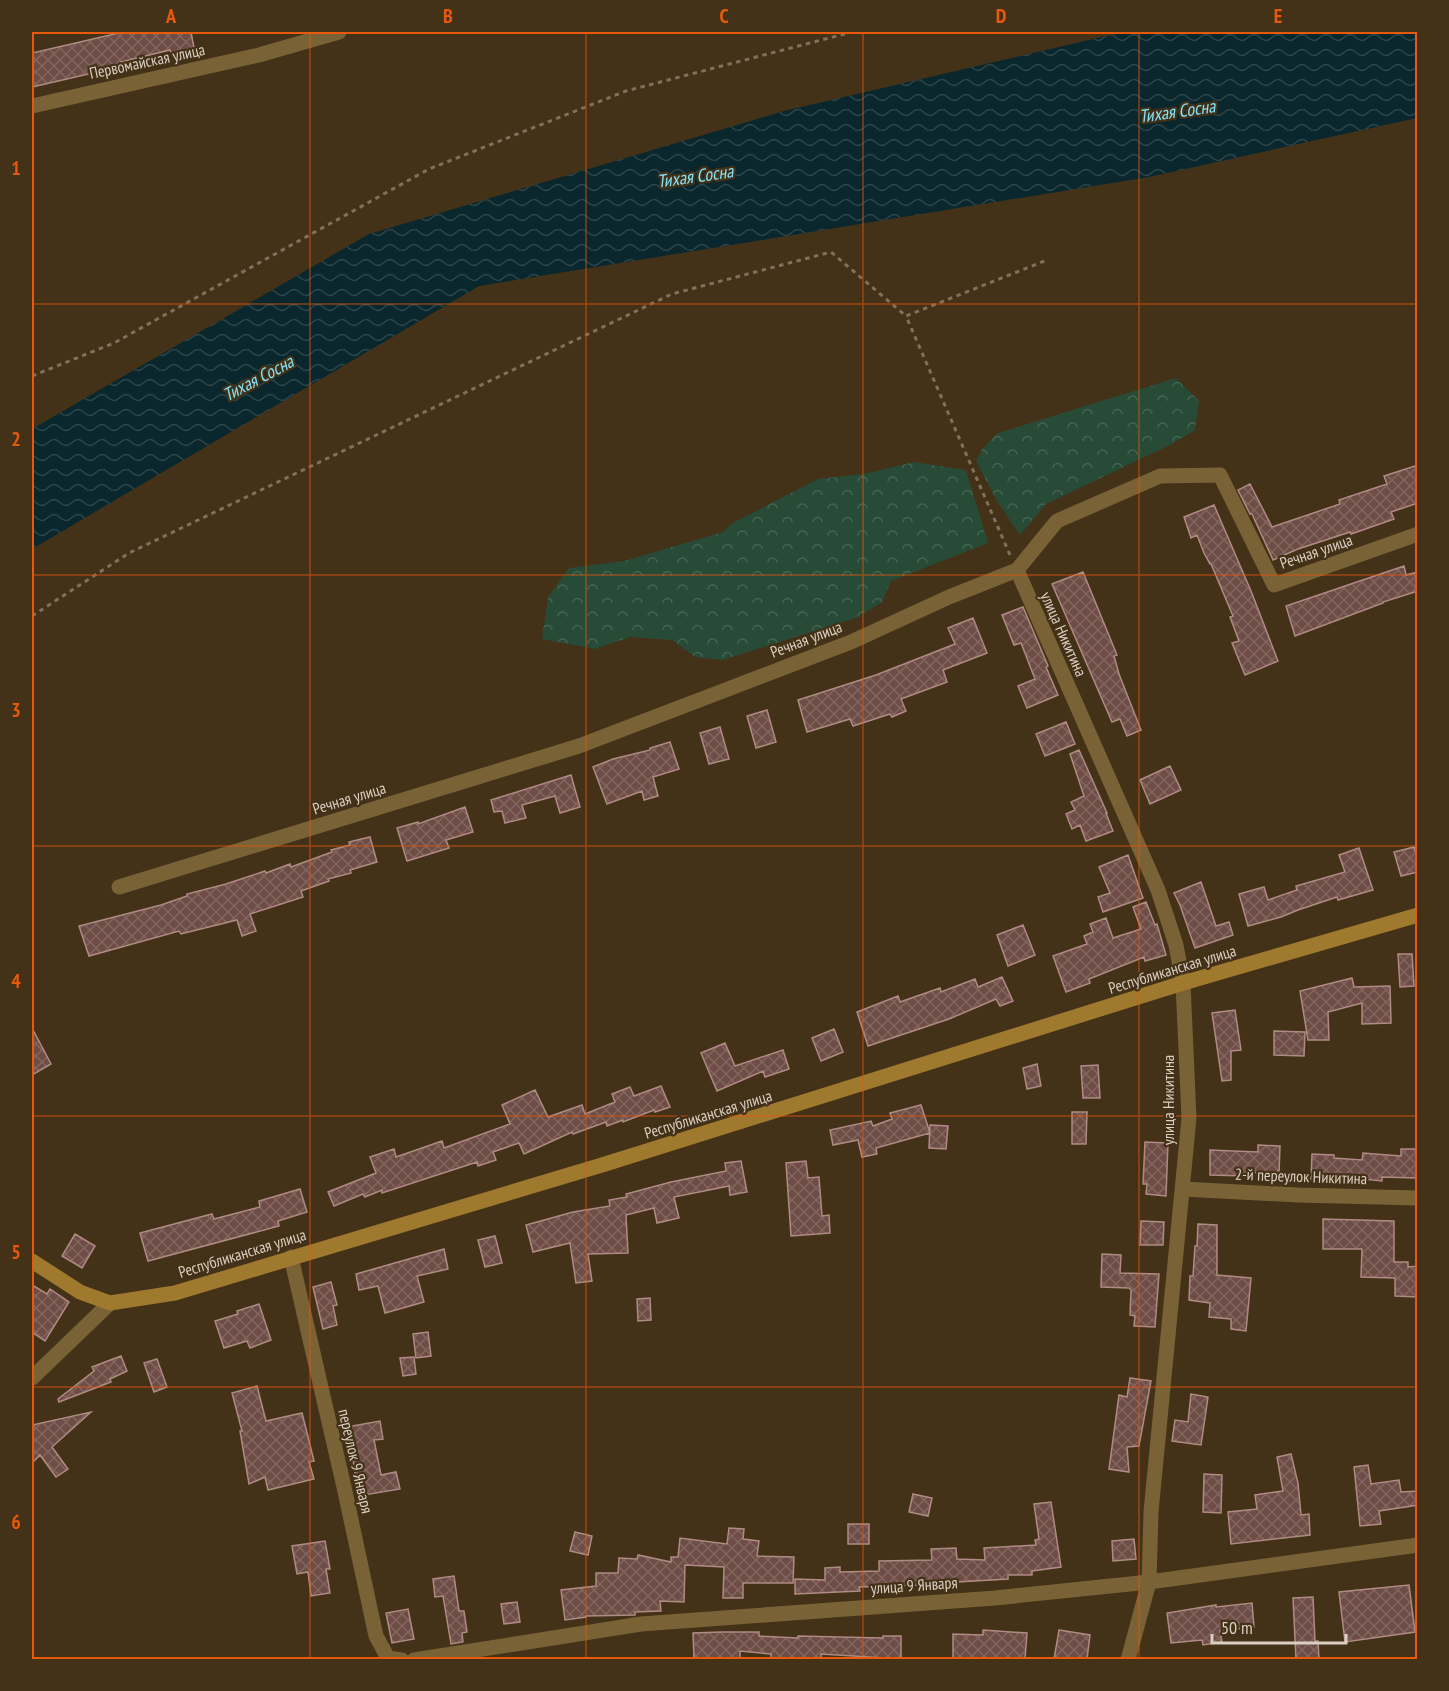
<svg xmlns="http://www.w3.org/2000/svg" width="1449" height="1691" viewBox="0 0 1449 1691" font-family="'PT Sans Narrow',sans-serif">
<defs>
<pattern id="forest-crowns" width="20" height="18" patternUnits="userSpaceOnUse" patternTransform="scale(1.5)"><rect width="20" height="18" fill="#274b37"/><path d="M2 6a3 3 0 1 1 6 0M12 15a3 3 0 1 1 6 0" fill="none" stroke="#466452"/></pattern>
<pattern id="water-waves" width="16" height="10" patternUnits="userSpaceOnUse" patternTransform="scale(1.5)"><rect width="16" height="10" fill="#09272d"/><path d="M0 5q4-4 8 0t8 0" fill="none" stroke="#2c454a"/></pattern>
<pattern id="building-cross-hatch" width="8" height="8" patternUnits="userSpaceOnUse" patternTransform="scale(1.5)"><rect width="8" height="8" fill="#6e4d46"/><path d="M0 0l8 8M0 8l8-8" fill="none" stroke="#82665f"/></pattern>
</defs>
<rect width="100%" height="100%" fill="#433118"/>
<!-- forest -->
<path fill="url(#forest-crowns)" d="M1176,378L1199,401L1195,430L1172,444L1046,504L1020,535L997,501L976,461L982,449L998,433Z
M914,462L966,470L988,543L891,581L882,602L856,618L722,660L695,657L672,640L630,637L595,649L542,639L548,597L569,568L624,561L723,532L733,523L818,479L864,474Z"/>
<!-- water -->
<path fill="url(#water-waves)" d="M1123,32H1417V118L1149,177L479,286L32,549V429L369,234L784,111Z"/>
<!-- building -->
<path fill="url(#building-cross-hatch)" stroke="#b08b84" stroke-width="1.5" d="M123,32H191L194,48L171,53L170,50L121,62L122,64L102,69V71L32,87V53Z
M1418,465V503L1391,512L1394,519L1351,534L1350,532L1298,549L1273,560L1252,514H1250L1238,490L1250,484L1272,527L1340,504L1339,500L1387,484L1384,476Z
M1214,505L1251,591L1278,661L1245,675L1232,643L1239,641L1230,617L1233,616L1211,564H1210L1204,553L1197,535L1191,538L1184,517Z
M1404,566L1406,575L1418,572V591L1383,602V603L1295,636L1286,606Z
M1083,572L1117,655L1114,656L1119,674L1141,730L1127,736L1120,719L1112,722L1052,584Z
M1023,607L1048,666L1046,667L1058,695L1027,708L1018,686L1035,679L1021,643L1014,645L1002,615Z
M973,618L987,653L943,670L947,682L901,699L906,711L892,717L890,714L853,726L850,719L807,732L798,700L876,675L955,644L948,628Z
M767,710L776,742L756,748L747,716Z
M1066,722L1075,744L1045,756L1036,734Z
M720,727L729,759L709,764L700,733Z
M670,742L679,769L653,777L658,796L644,800L642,791L607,804L593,767L613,759L650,750V748Z
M1079,750L1107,813H1106L1113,831L1086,841L1080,825L1072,829L1066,814L1075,810L1071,802L1084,796L1070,754Z
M1170,766L1181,790L1150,804L1140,780Z
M571,775L580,807L560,813L555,796L522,805L526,818L505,823L502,811L494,812L491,800Z
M465,807L473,832L446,840L449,848L407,861L397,828L418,822V824Z
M370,837L377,862L350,870L351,873L328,879L329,881L301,891L303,897L250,914L256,931L242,936L237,920L181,934L179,931L89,956L79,926L161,905L187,896V894L226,884L265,871L266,873L290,864L291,867L332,852L331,850L350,845L349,842Z
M1414,847L1418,860V872L1401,876L1394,852Z
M1359,848L1373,890L1338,900L1337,897L1298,910L1281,917L1248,926L1239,894L1264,887L1268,900L1297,890L1296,886L1345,872L1339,855Z
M1128,855L1143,898L1103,912L1098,897L1110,893L1099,867Z
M1201,882L1216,926L1229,922L1233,935L1195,948L1180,905L1174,893Z
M1146,902L1155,925L1157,924L1166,955L1145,961L1144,957L1089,979L1090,983L1066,992L1053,956L1087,944L1084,936L1093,932L1090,924L1106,918L1113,938L1141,929L1133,907Z
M1023,925L1035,955L1008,966L997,935Z
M1398,954H1412L1414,986L1400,987Z
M1002,977L1013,1001L1000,1006L996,999L949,1019L868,1046L857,1012L898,996L900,1002L940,988L941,992L975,979L978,987Z
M1352,978L1354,987L1390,986L1391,1023L1362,1024V1003L1328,1012L1329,1040H1308L1300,991Z
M1235,1010L1241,1050L1231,1051V1080L1222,1081L1212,1013Z
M32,1028L51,1064L32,1075Z
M834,1029L843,1052L821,1061L812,1038Z
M1274,1031L1305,1032L1304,1056L1274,1055Z
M725,1043L735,1066L783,1050L789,1069L765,1077L763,1071L717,1091L701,1053Z
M1037,1064L1041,1086L1027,1089L1023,1068Z
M1098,1065L1100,1098H1083L1081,1066Z
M661,1086L670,1107L655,1112L654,1110L623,1122V1120L607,1126L606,1122L573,1134L572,1132L524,1154L519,1143L493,1152L496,1160L478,1166L477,1162L382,1193V1190L365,1197L363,1194L334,1206L328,1192L376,1173L370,1157L394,1149L396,1157L442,1141L444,1148L510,1124L502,1105L535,1090L548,1117L582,1105L585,1114L615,1102L612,1094L630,1087L634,1096Z
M921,1105L930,1133L876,1148L877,1154L862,1157L858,1140L833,1145L830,1130L871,1121L873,1126L892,1119L890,1113Z
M1072,1112H1087L1086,1144H1072Z
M930,1125L948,1126L946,1149L929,1148Z
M1145,1142L1168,1143L1166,1196L1146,1194L1147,1184H1143Z
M1258,1145L1280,1146L1279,1174L1246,1172V1176L1210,1175V1150L1258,1152Z
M1401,1149H1416V1178L1382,1177V1181L1334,1176V1180L1311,1179L1312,1154L1334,1155V1158L1362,1160L1363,1153L1401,1156Z
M741,1161L747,1192L730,1195L729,1186L674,1197L679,1218L657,1223L654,1208L626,1215L628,1253L588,1254L592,1281L576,1283L570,1243L533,1252L526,1225L573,1212L610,1206L609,1200L627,1197L626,1194L671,1182L726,1171L725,1163Z
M806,1161L808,1178L819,1177L822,1216L829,1215L830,1233L791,1236L786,1163Z
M300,1189L307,1212L278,1221L279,1226L148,1261L140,1233L212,1214L214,1219L260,1207L259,1201Z
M1323,1219L1394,1221V1262H1408V1267L1418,1266V1297L1395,1296V1278L1361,1277L1362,1249H1323Z
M1141,1221L1164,1222L1163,1245H1140Z
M1198,1224L1217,1225V1275L1251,1278L1246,1331L1231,1329V1319L1209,1317L1210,1303L1189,1300L1190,1276H1193L1195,1246H1197Z
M75,1234L95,1246L82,1268L62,1256Z
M495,1236L502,1263L485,1267L478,1240Z
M444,1249L448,1269L417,1276L424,1302L385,1313L378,1286L359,1290L356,1274Z
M1102,1254L1121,1255L1120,1273L1159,1274L1155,1327L1134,1326L1135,1316L1130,1315L1131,1290L1129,1288L1101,1287Z
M331,1282L337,1305L333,1306L337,1325L323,1329L313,1287Z
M32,1285L47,1294L50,1289L69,1302L45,1341L32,1332Z
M650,1298L651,1320L638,1321L637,1299Z
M259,1304L271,1340L250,1348L247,1341L224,1348L215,1321L238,1314L237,1311Z
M428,1332L431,1356L416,1358L413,1334Z
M121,1356L127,1371L110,1379L111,1382L59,1402L58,1399L94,1371L92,1367Z
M414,1357L416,1374L403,1376L400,1358Z
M157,1359L167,1387L154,1392L144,1363Z
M1130,1378L1151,1381L1139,1446L1127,1447L1129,1472L1109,1469L1119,1395L1127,1397Z
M257,1386L266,1421L302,1413L314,1461L309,1462L314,1479L268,1490L265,1477L249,1484L240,1431H242L232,1393Z
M1191,1394L1208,1397L1201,1445L1172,1441L1175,1420L1188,1422Z
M91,1412L52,1447L68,1469L56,1477L40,1455L32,1463V1425Z
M380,1421L383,1439L374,1440L381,1475L396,1472L400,1489L358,1496L351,1445L346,1427Z
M1291,1454L1298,1483L1301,1515L1309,1514L1310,1535L1231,1544L1228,1512L1257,1509L1255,1495L1283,1491L1277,1457Z
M1368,1465L1371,1484L1399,1480L1401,1492L1418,1491V1505L1379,1511L1381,1524L1360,1526L1354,1467Z
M1204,1474L1222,1475L1221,1513L1203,1512Z
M913,1494L932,1498L928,1516L909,1512Z
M1051,1502L1061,1567L1032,1571V1575H1008V1579L957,1582L958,1584L859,1587L860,1591L795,1594V1579L825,1580V1568L840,1567V1572L879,1571V1561L932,1560L931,1549L956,1548L957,1559L985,1560L984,1548L1036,1545L1035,1540L1039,1539L1034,1504Z
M848,1524H869V1544H848Z
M729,1528L744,1529L743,1539L759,1541L757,1556L794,1557L793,1583H743V1598H723L724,1567L685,1565L684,1602L660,1601L661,1611L635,1612V1615L586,1616V1617L565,1620L561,1590L596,1586V1573H618L619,1558L637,1559L638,1555L671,1562V1557H678L680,1538L727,1544Z
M575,1532L592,1536L588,1555L570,1551Z
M1134,1539L1136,1559L1113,1561L1112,1541Z
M325,1541L330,1569H326L330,1593L311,1596L308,1572L297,1574L292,1546Z
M454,1576L459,1611H464L467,1632L462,1633L463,1642L451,1644L443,1596L435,1597L433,1579Z
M1409,1585L1415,1632L1345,1642L1339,1592Z
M1313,1597L1315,1641H1318L1319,1659H1296L1293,1598Z
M517,1602L520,1622L504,1624L501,1604Z
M1252,1603L1254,1627L1220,1631L1222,1642L1203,1645L1202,1640L1171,1643L1167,1613L1216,1605V1607Z
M408,1609L414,1639L392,1643L386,1613Z
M983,1630L1027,1633L1025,1659H953V1634L983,1635Z
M1059,1630L1090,1635L1087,1659H1054Z
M722,1632H759V1636L798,1638V1636L883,1638V1636H901V1659L821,1654V1659H771V1654L740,1651V1659H694L693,1633Z"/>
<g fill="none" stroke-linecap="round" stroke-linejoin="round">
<!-- path -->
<path stroke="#80705c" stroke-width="3" stroke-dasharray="4.5 4.5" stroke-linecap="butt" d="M32,376L114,343L429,169L626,91L852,32
M1010,555L906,316L1047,260
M32,616L129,553L672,294L831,252L906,316"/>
<!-- street -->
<path stroke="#796236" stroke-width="15" d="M32,106L259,55L339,32
M1017,570L1158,890L1176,945L1183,983L1189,1118L1151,1512L1149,1582L1128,1660
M119,887L579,746L851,642L949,597L1017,570L1057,521L1160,476L1220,475L1274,585L1418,534
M1183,1189L1298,1195L1418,1198
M291,1257L344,1487L376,1636L388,1658L402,1660
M32,1378L110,1303
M414,1660L641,1624L995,1598L1149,1582L1418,1545"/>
<!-- secondary -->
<path stroke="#9f7a2e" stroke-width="15" d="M32,1261L80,1292L110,1303L175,1293L602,1165L1183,983L1418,915"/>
</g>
<!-- grid -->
<path fill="none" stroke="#e8590c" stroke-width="1.5" stroke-opacity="0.55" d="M310,32V1660M586,32V1660M863,32V1660M1139,32V1660M32,304H1418M32,575H1418M32,846H1418M32,1116H1418M32,1387H1418"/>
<g text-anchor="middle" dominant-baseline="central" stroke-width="4.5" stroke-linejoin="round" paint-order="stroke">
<!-- street labels -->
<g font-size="16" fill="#dbcfc1" stroke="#433118">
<text transform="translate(147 61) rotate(-12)">Первомайская улица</text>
<text transform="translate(1316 551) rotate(-19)">Речная улица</text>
<text transform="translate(1064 634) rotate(66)">улица Никитина</text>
<text transform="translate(806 639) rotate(-21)">Речная улица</text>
<text transform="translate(349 798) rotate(-17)">Речная улица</text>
<text transform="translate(1172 969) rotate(-17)">Республиканская улица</text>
<text transform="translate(1168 1100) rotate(-90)">улица Никитина</text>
<text transform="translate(708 1114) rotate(-17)">Республиканская улица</text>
<text transform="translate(1301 1176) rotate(2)">2-й переулок Никитина</text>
<text transform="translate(242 1253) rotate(-17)">Республиканская улица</text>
<text transform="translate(356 1461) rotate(77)">переулок 9 Января</text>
<text transform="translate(914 1585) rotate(-4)">улица 9 Января</text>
</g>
<!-- water labels -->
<g font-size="18" font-style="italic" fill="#82e3fa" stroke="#433118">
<text transform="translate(1177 111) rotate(-8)">Тихая Сосна</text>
<text transform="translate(695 176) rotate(-8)">Тихая Сосна</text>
<text transform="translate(258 378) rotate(-28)">Тихая Сосна</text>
</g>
</g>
<!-- border -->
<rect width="1449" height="1691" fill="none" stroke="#433118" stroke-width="66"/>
<!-- scale -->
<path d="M1212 1634v9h134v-9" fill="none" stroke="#dbcfc1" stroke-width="3"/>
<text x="1221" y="1634" font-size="18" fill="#dbcfc1" stroke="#433118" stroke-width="4.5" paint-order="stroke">50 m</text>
<rect x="33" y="33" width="1383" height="1625" fill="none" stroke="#e8590c" stroke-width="2"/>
<g font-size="20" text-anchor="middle" font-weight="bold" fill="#e8590c">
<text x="171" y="23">A</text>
<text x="448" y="23">B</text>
<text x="724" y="23">C</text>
<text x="1001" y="23">D</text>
<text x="1278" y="23">E</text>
<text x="16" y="175">1</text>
<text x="16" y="446">2</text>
<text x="16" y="717">3</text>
<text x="16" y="988">4</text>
<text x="16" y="1259">5</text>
<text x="16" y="1529">6</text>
</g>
</svg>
